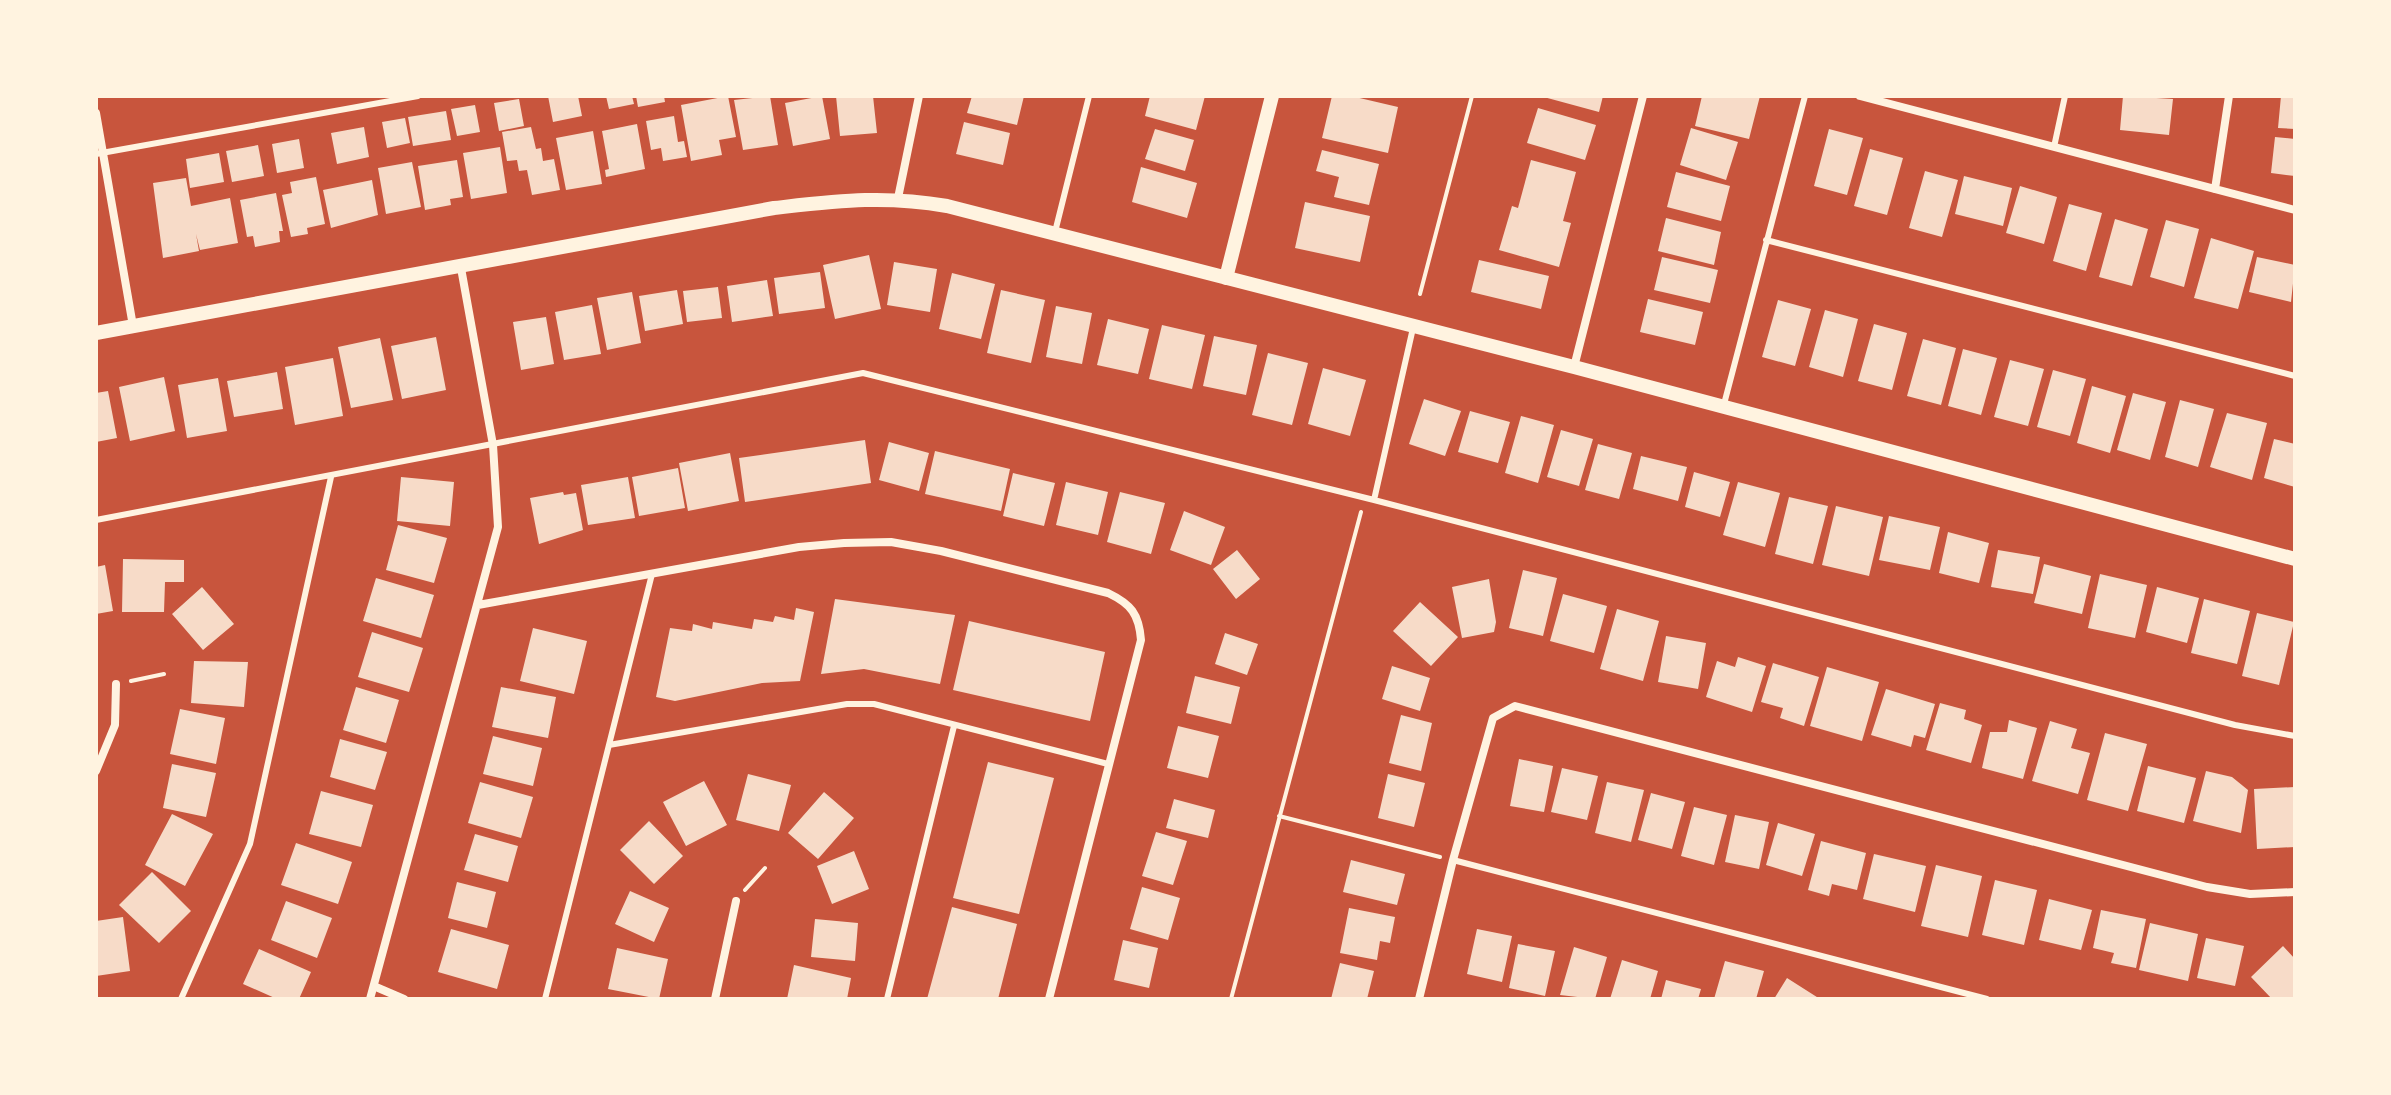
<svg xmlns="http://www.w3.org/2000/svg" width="2391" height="1095" viewBox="0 0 2391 1095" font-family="'Golos Text',sans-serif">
<rect width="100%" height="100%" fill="#c8553d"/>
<!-- building -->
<path fill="#f7dbc8" d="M548,96H578L582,116L553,122Z
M606,96H632L634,104L609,109Z
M636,96H664L665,102L638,107Z
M728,96L736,137L719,140L722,155L691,161L681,105Z
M770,96L778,145L743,150L734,100Z
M822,96L830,139L793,146L785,103Z
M836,96H873L877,133L840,136Z
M972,96H1024L1017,125L967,113Z
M1150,96H1205L1196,130L1145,116Z
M1332,96H1351L1398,107L1388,153L1322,138Z
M1540,96H1603L1599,112Z
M1702,96H1760L1749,139L1695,126Z
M2123,96L2173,99L2169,135L2120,130Z
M2281,96H2295V129L2278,128Z
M519,99L524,126L499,131L494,103Z
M475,105L480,132L457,136L451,109Z
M1538,108L1596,125L1585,160L1527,143Z
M446,111L451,140L413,146L408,117Z
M674,116L678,142L684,141L687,157L663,161L661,148L651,150L646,121Z
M405,118L410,143L387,148L382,122Z
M964,122L1010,133L1003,165L956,154Z
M637,124L645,169L606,177L605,170L609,169L602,131Z
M364,127L369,157L337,164L331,133Z
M531,127L536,149L541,148L543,161L554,159L560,190L532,195L527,170L519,171L517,160L507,161L502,132Z
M1691,128L1738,142L1726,180L1680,165Z
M1155,129L1194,140L1185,171L1145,159Z
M1829,129L1863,138L1847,195L1814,186Z
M593,131L602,184L566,190L556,138Z
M2275,137L2295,139V176L2271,173Z
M299,139L304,168L277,173L272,144Z
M258,145L264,176L232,182L226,151Z
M500,147L507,193L471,199L463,153Z
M1870,149L1903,158L1887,215L1854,206Z
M1322,150L1379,164L1369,205L1334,197L1339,177L1316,171Z
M219,153L224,182L190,188L186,159Z
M457,160L463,197L450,199L451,205L425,210L418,166Z
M1531,160L1576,172L1563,221L1571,223L1559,267L1499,250L1512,206L1518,208Z
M412,162L421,207L386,214L378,168Z
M1141,167L1197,183L1187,218L1132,202Z
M1925,171L1958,180L1942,237L1909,228Z
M1676,172L1730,186L1721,221L1667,207Z
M1964,176L2012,188L2003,226L1955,214Z
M316,177L325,224L307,228L308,234L291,237L282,195L292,193L290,182Z
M186,178L191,206L230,198L238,243L200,250L196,234L199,251L163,258L153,183Z
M372,180L378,215L331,228L323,190Z
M2020,186L2057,197L2044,244L2006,233Z
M276,193L283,231H279L280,242L255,247L253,236L247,237L240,200Z
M1305,202L1370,216L1360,262L1295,248Z
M2069,204L2102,213L2086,271L2053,261Z
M1666,218L1721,232L1714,265L1658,251Z
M2115,219L2148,229L2132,286L2099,277Z
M2166,220L2199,229L2184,287L2150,277Z
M2211,238L2254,251L2238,309L2194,298Z
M869,255L881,309L835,319L823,265Z
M1662,257L1718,270L1710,303L1654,290Z
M2257,257L2295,265L2291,302L2249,292Z
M1479,260L1549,276L1541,309L1471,292Z
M894,262L937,269L930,312L887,305Z
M820,272L825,308L779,314L774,278Z
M952,273L995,284L981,339L939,329Z
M767,280L773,316L732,322L727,286Z
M718,287L722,318L687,322L683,291Z
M677,290L683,324L645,331L639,296Z
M1001,290L1045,300L1031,363L987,353Z
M632,292L641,343L607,350L597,298Z
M1648,299L1703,312L1695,345L1640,332Z
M1778,300L1811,309L1795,366L1762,357Z
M592,305L601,354L564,360L555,312Z
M1056,306L1092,313L1082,364L1046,357Z
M1825,310L1858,319L1843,377L1809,367Z
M546,317L554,364L521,370L513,322Z
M1108,319L1149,329L1138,374L1097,365Z
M1874,324L1907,333L1892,390L1858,381Z
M1162,325L1205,335L1192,389L1149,379Z
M1214,336L1257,345L1246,395L1203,386Z
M436,337L446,390L402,399L391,346Z
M380,338L393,400L351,408L338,347Z
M1923,339L1956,348L1941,405L1907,396Z
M1963,349L1997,358L1981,415L1948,406Z
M1268,353L1308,363L1292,425L1252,415Z
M333,358L343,416L295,425L285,367Z
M2010,360L2044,369L2028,426L1994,417Z
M1323,368L1366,380L1350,436L1308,424Z
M2053,370L2086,379L2070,436L2037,427Z
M277,372L283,409L234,417L227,381Z
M164,377L175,431L130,441L119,387Z
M218,378L227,431L187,438L178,385Z
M2092,386L2126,396L2110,453L2077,443Z
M108,391L117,438L96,442V393Z
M2133,393L2166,402L2150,460L2117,450Z
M1424,399L1461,411L1445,456L1409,444Z
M2180,400L2214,409L2198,467L2165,457Z
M1470,411L1510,422L1498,463L1458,452Z
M2227,413L2267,423L2252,480L2210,467Z
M1521,416L1554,425L1538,483L1505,473Z
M1561,430L1593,439L1579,486L1547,477Z
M2274,439L2295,444V487L2264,478Z
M865,440L871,483L745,502L739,458Z
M889,442L929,453L919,491L879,480Z
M1598,444L1632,453L1619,499L1585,490Z
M935,451L1010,469L1001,511L925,494Z
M730,453L739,501L688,511L679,463Z
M1641,456L1687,467L1678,501L1633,489Z
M678,468L685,508L639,516L632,477Z
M1694,472L1730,482L1720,517L1685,507Z
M1013,473L1055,483L1044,526L1003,516Z
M401,477L454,482L450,526L397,521Z
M628,477L635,518L588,525L581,485Z
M1066,482L1108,492L1098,535L1056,525Z
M1738,482L1780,493L1765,547L1723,535Z
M563,492L564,495L576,493L583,530L539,544L530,498Z
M1120,492L1165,503L1151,554L1107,542Z
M1789,497L1828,506L1813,564L1775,554Z
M1836,506L1883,517L1869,576L1822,565Z
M1184,511L1225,527L1211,565L1170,550Z
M1889,516L1940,527L1930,570L1879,560Z
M398,525L447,538L434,583L386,570Z
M1948,532L1989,543L1979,583L1939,573Z
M1237,550L1260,579L1236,599L1213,569Z
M1998,550L2040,557L2033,594L1991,587Z
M123,559L184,560V582H165L164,612H122Z
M2044,564L2091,576L2082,614L2034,603Z
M105,565L113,611L96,614V567Z
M1523,570L1557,578L1543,636L1509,628Z
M2100,574L2147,585L2135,638L2088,628Z
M376,578L434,595L421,638L363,621Z
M1489,579L1496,622L1494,632L1462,638L1452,587Z
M202,587L234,624L203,650L172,614Z
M2157,587L2199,598L2187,643L2146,632Z
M1563,594L1607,606L1594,653L1550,641Z
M835,599L955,615L940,684L864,669L821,674Z
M2204,599L2250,611L2237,664L2191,653Z
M1420,602L1458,637L1431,666L1393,631Z
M796,608L814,612L800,681L762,683L675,701L656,697L670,628L692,631L693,624L712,629L713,622L752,629L754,619L773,622L775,616L794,620Z
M1617,609L1659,621L1643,681L1600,669Z
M2257,613L2294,622L2279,685L2242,676Z
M969,621L1105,652L1090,721L953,690Z
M533,628L587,641L574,694L520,681Z
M372,632L423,648L409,692L358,677Z
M1225,633L1258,644L1247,675L1215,664Z
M1666,636L1706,643L1698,689L1658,682Z
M1738,657L1766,666L1752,712L1706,697L1717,661L1735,667Z
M194,661L248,662L244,707L191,703Z
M1773,663L1819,677L1804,726L1780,718L1783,708L1761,702Z
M1392,666L1430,678L1420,711L1382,699Z
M1827,667L1879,682L1862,741L1810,726Z
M1195,676L1240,687L1231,724L1186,713Z
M356,687L399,700L386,743L343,730Z
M501,687L556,697L548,738L492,727Z
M1886,689L1935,704L1925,738L1914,735L1911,747L1871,735Z
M1940,703L1966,710L1964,719L1982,725L1971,763L1926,750Z
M180,709L225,718L216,764L170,754Z
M1401,715L1432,723L1421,771L1389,763Z
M2009,720L2037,728L2023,779L1982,768L1990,732H2007Z
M2050,721L2077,729L2071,748L2090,753L2078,794L2032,781Z
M1178,726L1219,736L1208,778L1167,768Z
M2105,733L2147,744L2128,811L2087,800Z
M493,736L542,748L533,786L483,774Z
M340,739L387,752L375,790L330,777Z
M1519,759L1553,766L1544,812L1510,806Z
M988,762L1054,778L1019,914L953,898Z
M172,764L216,773L206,817L163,808Z
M2148,766L2196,778L2184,823L2137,811Z
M1562,768L1598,776L1587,820L1551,812Z
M2206,771L2232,777L2248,790L2241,833L2193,821Z
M748,774L791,785L779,831L736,820Z
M1388,774L1425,783L1414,827L1378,818Z
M704,781L727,825L686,846L663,802Z
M480,782L533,797L521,838L468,823Z
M1607,782L1644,790L1631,842L1595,833Z
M2295,787V847L2257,849L2254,789Z
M321,791L373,805L361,847L309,834Z
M824,792L854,818L818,859L788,833Z
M1651,793L1685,802L1672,849L1638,840Z
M1174,799L1215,810L1208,838L1166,828Z
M1694,807L1727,815L1714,865L1681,856Z
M172,814L213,834L185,886L145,865Z
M1735,815L1769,822L1759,869L1725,862Z
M649,821L683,856L654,884L620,850Z
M1778,823L1815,834L1802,876L1766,865Z
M1156,832L1187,841L1173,885L1142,876Z
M475,834L518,846L508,882L464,870Z
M1821,841L1866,853L1857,890L1832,884L1829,896L1808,890Z
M296,843L352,862L338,904L281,885Z
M854,851L869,889L832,904L817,866Z
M1874,854L1926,866L1915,912L1863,899Z
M1351,860L1405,874L1397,905L1343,892Z
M1936,865L1982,876L1968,937L1921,926Z
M152,872L191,911L159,943L119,905Z
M1995,880L2037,890L2024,945L1982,935Z
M457,882L496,892L487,928L448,918Z
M1142,887L1180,898L1168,940L1130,929Z
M630,891L669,908L654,942L615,924Z
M2049,899L2092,910L2081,950L2039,940Z
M286,901L332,918L317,958L271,940Z
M952,907L1017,924L998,999H927Z
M1349,908L1395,917L1390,943L1380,941L1377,960L1340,953Z
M2101,910L2146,919L2136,968L2111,963L2114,953L2093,948Z
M123,917L130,971L96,976V921Z
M815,919L858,923L855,961L811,957Z
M2150,923L2198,934L2188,981L2139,970Z
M451,929L509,945L497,989L438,972Z
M1477,929L1512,936L1502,982L1467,974Z
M2206,938L2244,946L2235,986L2197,978Z
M1123,940L1158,948L1149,988L1114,980Z
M1518,944L1555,951L1545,996L1509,988Z
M2283,946L2295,959V999H2272L2251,977Z
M1574,947L1607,957L1595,999L1560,995Z
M617,948L668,959L659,999L608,989Z
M259,949L311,972L299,999H277L243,984Z
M1622,960L1658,971L1650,999H1610Z
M1725,961L1764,971L1756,999H1714Z
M1340,963L1374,971L1367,999H1331Z
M794,965L851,978L847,999H787Z
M1787,978L1820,999H1774Z
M1666,980L1701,989L1698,999H1661Z"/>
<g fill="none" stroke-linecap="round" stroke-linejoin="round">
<!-- path -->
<path stroke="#fff3e0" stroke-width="4" d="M1420,294L1472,96
M131,681L164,674
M1279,816L1440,857
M745,890L765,868
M1231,999L1361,512"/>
<!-- service -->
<path stroke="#fff3e0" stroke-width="6" d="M2054,147L2065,96
M96,154L418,96
M1055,232L1089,96
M1766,240L2295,376
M1723,408L1805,96
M1374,500L1413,328
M96,520L863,373L1374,500L2235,725L2295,736
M609,745L847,704H874L1108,764
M1453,860L1987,999
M181,999L250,844L331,477
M545,999L652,574
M887,999L954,726"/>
<!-- minor -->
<path stroke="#fff3e0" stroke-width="8" d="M1860,96L2295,210
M96,113L133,326
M2215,189L2229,96
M898,198L919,96
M1574,367L1643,96
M478,605L799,547L844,543L891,542L941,551L1108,593C1131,604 1139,614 1141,640L1049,999
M96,771L115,725L116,684
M376,987L404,999
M370,999L498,527L493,445L461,268
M715,999L736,901
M1419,999L1453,860L1493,718L1515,706L2207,887L2250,894L2295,892"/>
<!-- tertiary -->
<path stroke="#fff3e0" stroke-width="14" d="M1226,278L1272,96
M96,333L774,208C838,201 883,195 947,206L1574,367L2295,559"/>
</g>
<!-- border -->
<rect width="2391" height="1095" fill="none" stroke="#fff3e0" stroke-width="196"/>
</svg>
